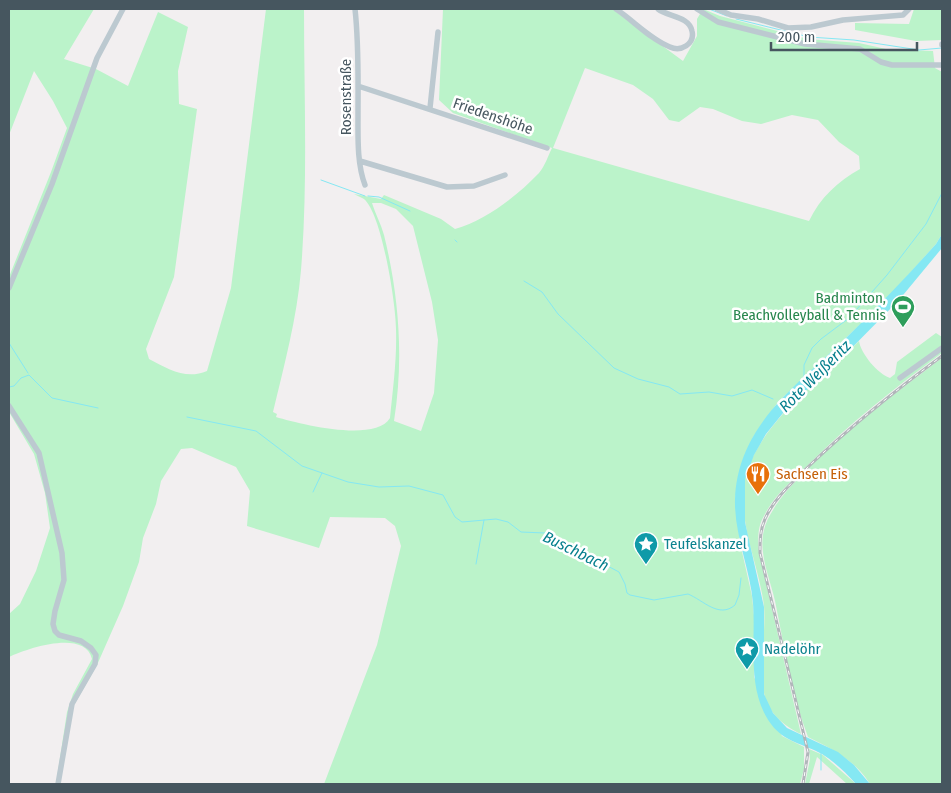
<svg xmlns="http://www.w3.org/2000/svg" width="951" height="793" viewBox="0 0 951 793" font-family="'Fira Sans Condensed',sans-serif">
<rect width="100%" height="100%" fill="#f2eff0"/>
<!-- green -->
<path fill="#bbf3ca" fill-rule="evenodd" d="M9,9H94L64,59L96,69L128,86L158,12L188,27L178,71L179,104L197,109L174,277L146,349L149,359C168,369 186,380 207,371L231,288L266,9H304C304,96 308,184 301,270C297,318 284,366 273,412L277,414L276,417C300,424 375,443 390,418C393,388 397,359 396,329C396,305 382,214 364,199C361,197 357,196 354,194L381,199L384,195L441,219L455,229C486,220 517,196 539,173C545,166 548,156 552,148L453,113L439,100L443,9H616L615,11L683,61L697,36V19L703,9L720,16L808,39L859,43L886,49L933,51L935,68L942,72V234L936,244L885,301L778,402L753,437L735,498L740,543L752,596L755,625L754,677L782,736L804,747V769L800,784H324L377,645L401,546L395,526L385,518L330,517L319,548L247,526L250,491L236,467L192,448L181,449L161,481L156,504L143,538L139,562L123,606L97,665L74,705L56,784L67,712L73,694L92,659C85,629 28,648 9,657V614L20,604L36,571L50,528L45,493L34,454L9,412V277L51,172L67,128L53,101L34,71L9,135ZM585,68L633,85L653,99L669,120L679,122L700,107L713,109L742,121L761,124L792,115L818,120L839,142L859,156L860,169C838,181 820,198 809,221L553,148ZM372,203H381L396,209L413,226L432,302L438,340L434,393L421,431L394,421C404,359 399,296 384,235C381,224 375,213 372,203Z
M914,9H942V40L916,41L855,30V23L909,24Z
M936,333L942,337V353C895,388 850,423 809,464C793,480 774,495 764,516C757,527 758,541 759,553L801,734C784,726 768,713 764,693C759,671 766,632 764,606C759,562 731,510 749,465C771,414 821,379 859,341C861,354 878,374 890,378L895,374L897,362Z
M942,358V784H870C856,761 832,749 808,737C792,695 784,645 775,601C770,578 758,553 764,530C774,482 901,389 942,358Z
M809,749L823,755L856,784H847L817,757L809,784H805L810,759Z"/>
<!-- water -->
<path fill="#85e8f3" d="M942,234V248L899,300L824,376L792,402L766,434L754,455L745,479V522L764,607V694L773,713L787,728L838,752L854,765L870,784H856C846,773 835,762 822,754C804,744 784,742 771,724C746,690 756,643 753,603C750,568 734,535 735,499C738,422 801,383 850,334C880,305 908,275 936,244Z"/>
<g fill="none" stroke-linecap="round" stroke-linejoin="round">
<!-- stream -->
<path stroke="#85e8f3" stroke-width="1" d="M709,9L727,16
M736,19L809,37L854,40L919,50L942,48
M321,180L365,196
M368,196L379,197L410,211
M455,240L457,242
M524,281L542,292L558,314L614,368L638,379L669,387L680,394L709,392L732,396L752,390L773,399
M9,343L28,373
M804,377V365L812,348L821,339L849,318L887,275L926,224L942,193
M9,387L14,386L21,378L29,375L52,398L98,408
M187,417L256,431L302,466L348,482L379,487L409,486L443,495L455,517L462,522L496,519L508,522L521,532L545,533L619,572L625,584L627,593L630,595L654,600L688,594C703,600 719,619 735,605L739,595L741,578
M313,492L322,473
M476,564L484,520
M821,753V770"/>
<!-- minor -->
<path stroke="#bcc9d0" stroke-width="5.5" d="M355,9C359,45 358,80 358,116C358,138 357,164 365,185
M616,9C634,21 650,39 670,47C681,52 695,44 692,31C689,16 668,17 658,9
M697,9L718,22L805,44L860,49L881,62L892,65H942
M717,9L731,15L758,19L788,28L811,27L843,20L903,15L909,9
M942,45V44
M358,86L547,148
M430,108L438,32
M360,161L447,187L474,186L505,175
M9,288L52,184L97,58L123,9
M900,378L942,348
M9,406L39,453L62,553L64,580L55,611L53,624L55,631L59,635L81,641L91,648L96,655L95,664L72,704L58,784"/>
<!-- rail casing -->
<g stroke="#b1b6ba" stroke-width="3">
<path id="rail" d="M803,784L808,752L760,553C760,541 760,530 765,519C774,498 793,482 809,466C851,426 896,390 942,356"/>
</g>
<!-- rail -->
<use href="#rail" stroke="#fff" stroke-width="1" stroke-dasharray="4" stroke-linecap="butt"/>
</g>
<!-- icons -->
<defs>
<g id="stadium-pin" transform="scale(1.25)"><path d="M0 17L-7.5 6A9.5 9.5 0 1 1 7.5 6Z" fill="#2e9e5b" stroke="#fff"/><path d="M0-5a6.5 5 0 1 0 0 10a6.5 5 0 1 0 0-10ZM-3.5-1.8h7v3.6h-7Z" fill="#fff"/></g>
<g id="restaurant-pin" transform="scale(1.25)"><path d="M0 17L-7.5 6A9.5 9.5 0 1 1 7.5 6Z" fill="#e8710a" stroke="#fff"/><path d="M-5-6h1v4h1v-4h1v4h1v-4h1v5L-1.5 .5V6h-2V.5L-5-1ZM5-6V6H3V1.5H1.5Q1.5-4 5-6Z" fill="#fff"/></g>
<g id="sight-pin" transform="scale(1.25)"><path d="M0 17L-7.5 6A9.5 9.5 0 1 1 7.5 6Z" fill="#0f9aa8" stroke="#fff"/><path d="M0-6L1.8-2.2L6-1.7L2.9 1.2L3.7 5.4L0 3.3L-3.7 5.4L-2.9 1.2L-6-1.7L-1.8-2.2Z" fill="#fff"/></g>
</defs>
<g fill-rule="evenodd">
<use href="#stadium-pin" x="903" y="307"/>
<use href="#restaurant-pin" x="758" y="474"/>
<use href="#sight-pin" x="646" y="544"/>
<use href="#sight-pin" x="747" y="649"/>
</g>
<g text-anchor="middle" dominant-baseline="central" stroke-width="5" stroke-linejoin="round" paint-order="stroke">
<!-- street labels -->
<g font-size="15" fill="#46565f" stroke="#fff">
<text transform="translate(346 97) rotate(-90)">Rosenstraße</text>
<text transform="translate(493 116) rotate(19)">Friedenshöhe</text>
</g>
<!-- leisure labels -->
<g font-size="15" fill="#27864d" stroke="#fff" text-anchor="end">
<text x="886" y="298">Badminton,<tspan x="886" dy="17">Beachvolleyball &amp; Tennis</tspan></text>
</g>
<!-- food labels -->
<g font-size="15" fill="#c56008" stroke="#fff" text-anchor="start">
<text x="776" y="474">Sachsen Eis</text>
</g>
<!-- culture labels -->
<g font-size="15" fill="#0d838f" stroke="#fff" text-anchor="start">
<text x="664" y="544">Teufelskanzel</text>
<text x="764" y="649">Nadelöhr</text>
</g>
<!-- water labels -->
<g font-size="16" font-style="italic" fill="#057f8d" stroke="#fff">
<text transform="translate(815 376) rotate(-45)">Rote Weißeritz</text>
<text transform="translate(576 551) rotate(26)">Buschbach</text>
</g>
</g>
<!-- border -->
<rect width="951" height="793" fill="none" stroke="#46565f" stroke-width="20"/>
<!-- scale -->
<path d="M771 42v8h146v-8" fill="none" stroke="#46565f" stroke-width="2.5"/>
<text x="778" y="42" font-size="15" fill="#46565f" stroke="#ffffff" stroke-width="4" paint-order="stroke">200 m</text>
</svg>
